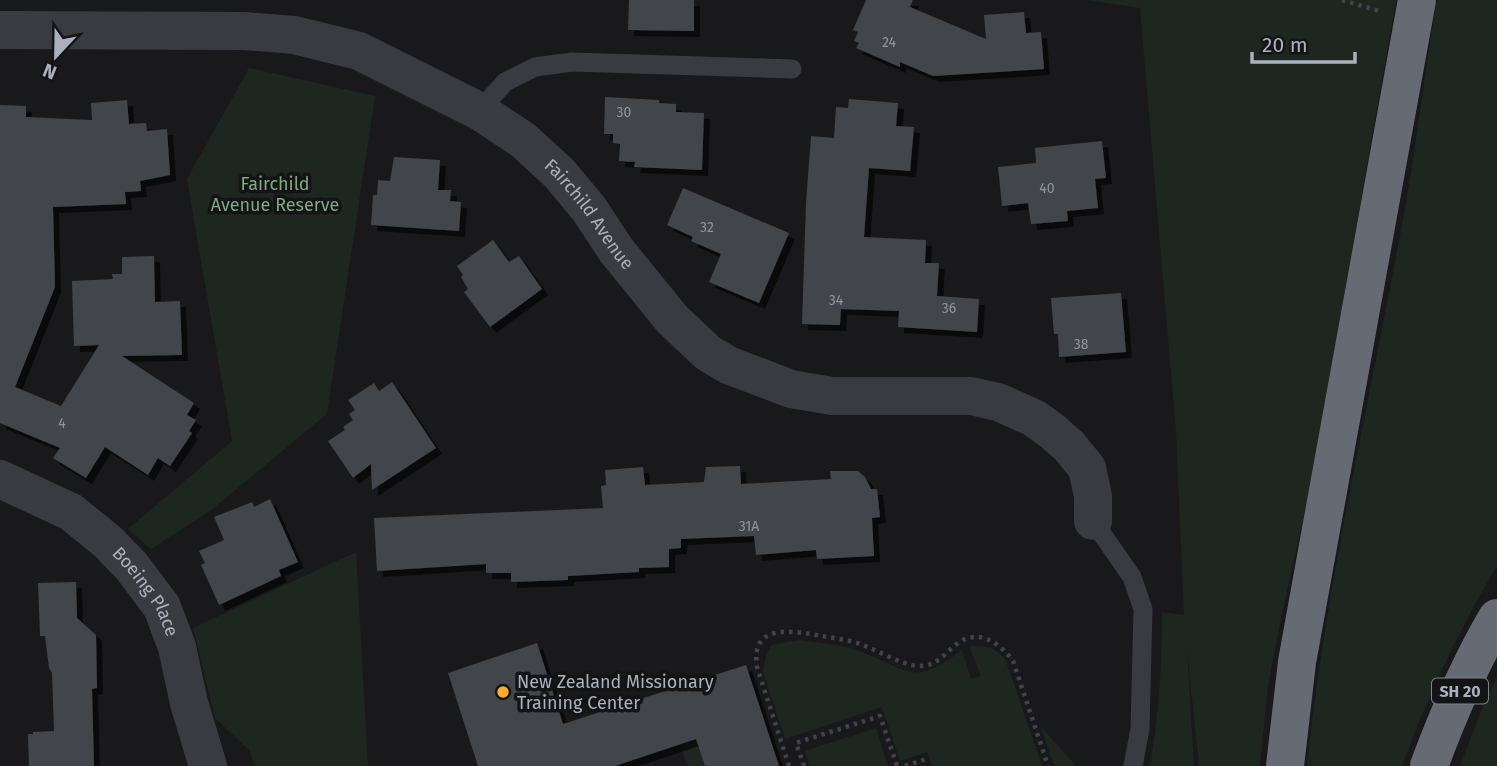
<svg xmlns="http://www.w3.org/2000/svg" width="1497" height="766" viewBox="0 0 1497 766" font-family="'Fira Sans',sans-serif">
<defs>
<filter id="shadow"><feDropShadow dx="6" dy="6" stdDeviation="0" flood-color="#0009"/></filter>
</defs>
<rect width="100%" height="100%" fill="#19191c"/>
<!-- green -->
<path fill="#1e271f" d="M1088,0H1396L1311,484L1282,613L1268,685L1260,766H1199L1187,649L1194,766H1150C1159,714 1162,664 1162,612L1184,615L1176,431L1140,8Z
M1437,0H1497V566C1459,629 1427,697 1402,766H1307C1326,584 1369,405 1402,225C1416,150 1424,75 1437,0Z
M249,68L375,96L327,414L211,510L151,549L128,529L232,441L187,179Z
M356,552L368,766H255L249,750L215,718L193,628Z
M800,640C819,643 841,644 859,651C910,670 912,688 962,650L971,679L981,676L969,646C987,645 995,647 1006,661L1042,766H932L927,752L900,761L882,707L785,739L763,672L766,655L772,645Z
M1497,678V766H1460L1485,701Z
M1041,727L1076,766H1054Z
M876,728L888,766H810L805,751Z
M696,740L705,766H688L680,745Z"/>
<!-- building -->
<path fill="#434449" filter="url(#shadow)" d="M629,0H694V31L628,30Z
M866,0H913L910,7L986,39L984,15L1024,12L1026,33L1041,32L1044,69L933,76L900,62V67L856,48L859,43L854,41L858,32L853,30Z
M605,97L659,100V103L676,104V112L704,113L702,170L634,167L635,162L619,161L620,144L613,143V134H604Z
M849,99L898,103L896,126L914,127L910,171L869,168L864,237L926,240L925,263H939L937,296L979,299L977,332L898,327L899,311L841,309L840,325L802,324L806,203L811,136L834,138L836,107L848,108Z
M127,100L129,124L146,123L147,131L167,129L170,175L140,181L141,191L125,192L126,204L53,207L55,287L15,387L61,406L99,345L74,346L72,281L113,279L112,274H122V257L154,256L155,302L180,301L182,355L122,356L194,403L187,415L196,420L189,431L192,433L170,466L158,458L148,475L105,447L86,478L53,458L60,448L0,423V105L26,106V117L92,120L91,103Z
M1102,141L1106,178L1095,179L1098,208L1067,211L1068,221L1031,224L1028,203L1002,206L998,167L1036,163L1035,148Z
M394,157L440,160L438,190H451L450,201L461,202L459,231L371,225L373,195H377L378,180L390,181Z
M683,188L789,233L759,303L709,282L721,254L691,241L693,237L667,225Z
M493,240L509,262L519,256L542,289L490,327L464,292L468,289L461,277L463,275L457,266Z
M1121,293L1126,352L1059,357L1058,334H1054L1051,298Z
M392,382L436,448L372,490L371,464L353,478L328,441L345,430L343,427L353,420L349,414L355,410L348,400L374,383L379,391Z
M740,466L741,484L831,479L830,471H858L865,477L871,489H877L880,517L872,518L874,556L817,559L816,550L756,555L754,536L681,539V548L669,549V567L639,568V572L568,576V580L511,582V573H486V564L377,571L374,518L603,508L601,486L606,485L605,470L643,467L645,485L704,482L706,467Z
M270,499L298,562L279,570L281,576L219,605L201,565L205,563L199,551L224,540L214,517L252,502L254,507Z
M76,582L77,618L96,635L97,688L92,689L94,766H29L28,734H33V732L54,731L52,673L49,668L45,636H40L38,583Z
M537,643L563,724L746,665L779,766H705L696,739L615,766H478L448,673Z"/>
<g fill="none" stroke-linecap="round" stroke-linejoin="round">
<!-- path -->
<path stroke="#404348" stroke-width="4.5" stroke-dasharray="3.5 5" stroke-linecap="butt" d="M1342,0L1379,11
M789,766L757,667C750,622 793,631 822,636C832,638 843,639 854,642C872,647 901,665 918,666C940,667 946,649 963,640C983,630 1002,646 1013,661L1048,766
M804,766L796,743L880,716L897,766
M905,766L929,758"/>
<!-- lane -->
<path stroke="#3a3b41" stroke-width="19" d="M479,111L505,82L535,67L572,62L792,69
M1093,521L1132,577L1143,609L1140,729L1133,766"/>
<!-- street -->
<g stroke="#3a3b41" stroke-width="38">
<path id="s1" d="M0,30L244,31L294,35L359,51L479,111L523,140L559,173L589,209L616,250L672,319L708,353L728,365L791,389L832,396H971L998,402L1034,418L1052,431L1069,446L1087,468L1093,496V521"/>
<path id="s2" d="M0,479L71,512L108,542L132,567L162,607L177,647L189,703L208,766"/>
</g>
<!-- highway -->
<path stroke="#656a73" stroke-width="38" d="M1285,766L1297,662L1417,0
M1429,766C1448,715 1469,665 1497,618"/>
</g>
<!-- markers -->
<circle fill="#ffac2e" stroke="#141417" stroke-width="2.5" cx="503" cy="692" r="7"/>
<g text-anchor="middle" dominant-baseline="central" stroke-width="7" stroke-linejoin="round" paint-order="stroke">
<!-- number labels -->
<g font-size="14" fill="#90969f">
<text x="889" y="42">24</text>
<text x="624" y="112">30</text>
<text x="1047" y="188">40</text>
<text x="707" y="227">32</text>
<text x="836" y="300">34</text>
<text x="949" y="308">36</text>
<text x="1081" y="344">38</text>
<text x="62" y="423">4</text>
<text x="749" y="526">31A</text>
</g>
<!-- shield labels -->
<rect fill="#141417" stroke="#7d828a" stroke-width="2" x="1432" y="678.5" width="56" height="25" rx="5"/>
<g font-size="16" font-weight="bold" fill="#aab1bc">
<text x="1460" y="691">SH 20</text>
</g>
<!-- park labels -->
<g font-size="18" fill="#80a980" stroke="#141417">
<text x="275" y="184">Fairchild<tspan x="275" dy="21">Avenue Reserve</tspan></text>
</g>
<!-- street labels -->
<g font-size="18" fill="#aab1bc" stroke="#141417">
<text stroke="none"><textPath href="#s1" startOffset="648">Fairchild Avenue</textPath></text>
<text stroke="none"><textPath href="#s2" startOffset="189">Boeing Place</textPath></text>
</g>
<!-- poi labels -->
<g font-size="18" fill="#aab1bc" stroke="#141417" text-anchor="start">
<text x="517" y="682">New Zealand Missionary<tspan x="517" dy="21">Training Center</tspan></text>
</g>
</g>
<!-- north arrow -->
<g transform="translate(56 56) rotate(202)" stroke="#141417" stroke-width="5" paint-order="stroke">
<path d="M0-5L12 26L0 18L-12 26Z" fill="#aab1bc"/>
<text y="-10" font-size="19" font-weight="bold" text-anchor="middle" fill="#aab1bc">N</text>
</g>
<!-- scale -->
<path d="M1252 52v10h103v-10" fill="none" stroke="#aab1bc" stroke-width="3.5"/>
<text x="1262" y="52" font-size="21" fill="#aab1bc" stroke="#141417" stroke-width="5" paint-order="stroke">20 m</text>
</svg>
